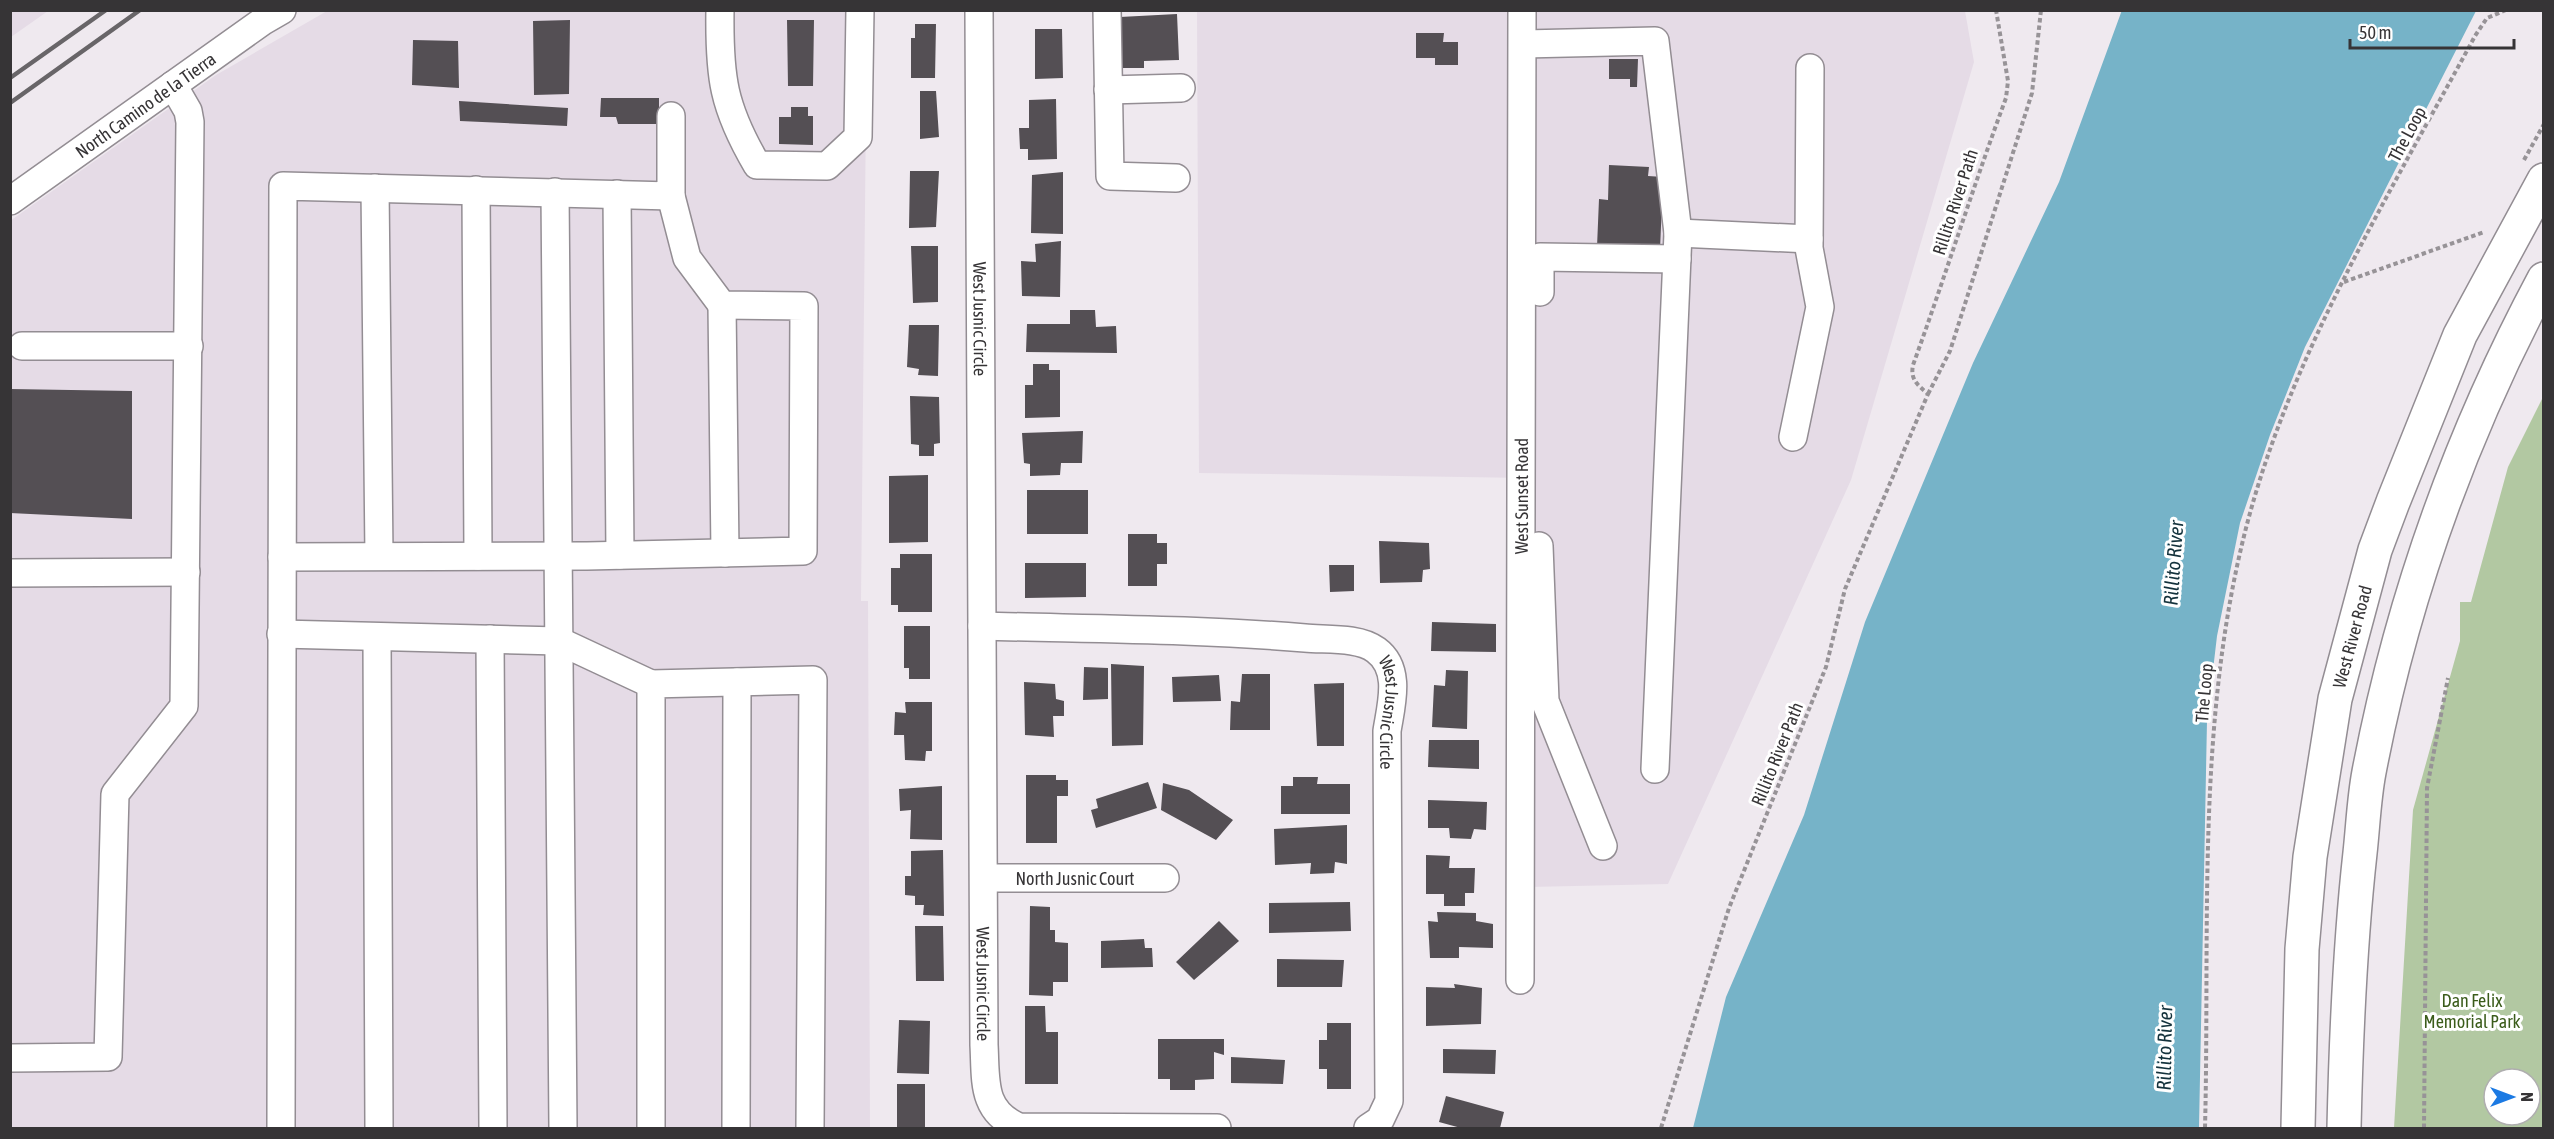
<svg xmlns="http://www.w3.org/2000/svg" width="2554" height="1139" viewBox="0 0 2554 1139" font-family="'Asap Condensed',sans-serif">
<rect width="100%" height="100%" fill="#efe9ef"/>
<!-- built -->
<path fill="#e5dbe6" d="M11,10H48V11L11,37Z
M327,11H867L861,601H868L870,1128H11L10,221L216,75Z
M1197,11H1965L1974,62L1851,480L1668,884L1528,887V478L1199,473Z"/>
<!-- green -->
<path fill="#b2c8a2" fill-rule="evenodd" d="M2543,397V1128H2394L2413,810L2460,641V602H2471L2508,467ZM2494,1079H2530V1115H2494Z"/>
<!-- water -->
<path fill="#76b3c8" d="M2122,10L2476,11L2305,347L2270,435L2240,523L2217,636L2207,721L2199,1128H1693L1726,997L1804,815L1865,622L1973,363L2059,182Z"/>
<!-- building -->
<path fill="#544f54" d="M1177,14L1179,60L1144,61V68H1119L1120,17Z
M570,20L569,94L534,95L533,21Z
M787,20H814L813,86H788Z
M915,24H936L935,78H911V38H915Z
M1035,29H1062L1063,78L1035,79Z
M1416,33H1444L1443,42H1458V65H1435V58H1416Z
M413,40L458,41L459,88L412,85Z
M1609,59H1638L1637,87H1630V79H1609Z
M920,91H936L939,137L920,139Z
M601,98H659V124H618L616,117H600Z
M1056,99L1057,159L1028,160V149H1020L1019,128H1029V100Z
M459,101L568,108L567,126L460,121Z
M791,107H808V116H813V145L779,144V117H791Z
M1609,165L1649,167L1648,176L1663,177L1660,250L1597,247L1599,199L1608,200Z
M910,171H939L936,227L909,228Z
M1063,172V234L1031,233L1032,175Z
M1061,241L1060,297L1022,296L1021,261L1036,262L1035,244Z
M911,246H938V302L913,303Z
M1070,310H1095L1096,327L1116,326L1117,353L1026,352L1027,324H1070Z
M909,325H939L938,376L918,375L919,369L907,367Z
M1033,364H1049V370H1060V417L1025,418V385H1033Z
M10,389L132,391V519L10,513Z
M910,396L939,397L940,443L934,444V456H919V445L911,444Z
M1083,431L1082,463H1061L1060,475L1030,476V464L1024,463L1022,433Z
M928,475V542L889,543V476Z
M1027,490H1088V534H1027Z
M1128,534H1157V543H1167V564H1157V586H1128Z
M1379,541L1429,543L1430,569L1423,570L1422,582L1380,583Z
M900,554H932V612H898V605H891V568H900Z
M1025,563H1086V597L1025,598Z
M1329,565H1354V591L1330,592Z
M1432,622L1496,624V652L1431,651Z
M904,626H930V679H909V668H904Z
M1111,664L1144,666L1143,745L1112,746Z
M1084,667L1108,668V699L1083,700Z
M1446,670L1468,671L1467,729L1432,727L1434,685L1445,686Z
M1242,674H1270V730H1230L1231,701L1240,702Z
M1219,675L1221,701L1173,702L1172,677Z
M1024,682L1055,684L1056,699L1064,701V716H1053L1054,737L1025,735Z
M1344,683V746H1317L1314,684Z
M905,702H932V751H926L925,761L905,760L904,735H894L895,712L906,713Z
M1429,740H1479V769L1428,767Z
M1026,775H1056V780H1068V796H1057V843H1026Z
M1293,777H1318L1317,784H1350V814H1281V786H1293Z
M1148,782L1157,808L1096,828L1091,810L1098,808L1096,799Z
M1163,783L1189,790L1233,820L1216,840L1161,810Z
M942,786V840L910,839L911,810L900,811L899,789Z
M1428,800L1487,802L1486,830L1474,829L1471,839L1450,838L1449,828H1428Z
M1347,825V864L1335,862L1334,873L1310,874L1311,863L1275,865L1274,829Z
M943,850L944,916L923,915L924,905H915V896L905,895V876H911V851Z
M1426,855L1450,856L1449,868H1475L1474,893H1465V906H1444V894H1426Z
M1350,902L1351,931L1269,933V903Z
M1030,906L1050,907V930H1055V942L1068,943V982H1053V996L1029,995Z
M1437,912L1476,913V921L1493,924V948L1459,947V958H1430L1428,921L1438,922Z
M1219,921L1239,941L1194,980L1176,962Z
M915,926H943L944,981H916Z
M1144,939L1145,948H1152L1153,967L1101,968V941Z
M1277,959L1344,960L1342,987H1277Z
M1454,984L1482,988L1481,1024L1426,1026V987L1455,988Z
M1025,1006H1045L1046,1032H1058V1084H1025Z
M899,1020L930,1021L929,1074L897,1073Z
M1327,1023H1351V1089H1327V1069H1319V1040H1327Z
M1158,1039H1224V1055L1214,1052V1079L1195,1080V1090H1170V1079H1158Z
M1443,1049L1496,1050L1495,1074L1443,1073Z
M1231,1057L1285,1060L1283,1084L1231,1083Z
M897,1084H925V1128H897Z
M1446,1096L1504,1112L1500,1128H1461L1439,1122Z"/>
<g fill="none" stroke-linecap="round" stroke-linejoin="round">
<!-- minor casing -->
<g stroke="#938d93" stroke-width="30">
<g id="minor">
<path d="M720,10C719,77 723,107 757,165L827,166L858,137L860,10"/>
<path id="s1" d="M979,10L984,1045C986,1080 981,1111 1019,1127L1217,1128"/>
<path d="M1107,10L1110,176L1176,178"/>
<path d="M1523,44L1655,41L1678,233L1655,769"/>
<path d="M1108,90L1181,88"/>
<path d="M375,188L379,556"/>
<path d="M476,190L478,556"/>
<path d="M555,192L563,1128"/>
<path d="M617,194L620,555"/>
<path id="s2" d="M10,201L263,21L282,10"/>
<path d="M1678,233L1809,239"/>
<path d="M1540,292V257L1677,259"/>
<path d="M722,305L725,553"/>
<path d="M22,346H189"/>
<path d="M1793,437L1820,307L1809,248L1810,68"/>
<path d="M1539,546L1545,701L1603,846"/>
<path d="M282,557L587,556L803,551L804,306L722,305L687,258L671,196"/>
<path d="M10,573L186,572"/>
<path id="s3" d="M982,626C1090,629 1198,629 1305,638C1326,640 1359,637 1376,650C1402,669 1391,705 1387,731L1389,1101L1380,1120L1368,1128"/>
<path d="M281,634L559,641L651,684"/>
<path d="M377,637L379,1128"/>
<path d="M490,639L493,1128"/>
<path id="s4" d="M985,878H1165"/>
<path id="s5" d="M1520,980L1522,10"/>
<path d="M10,1058L108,1057L115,794L184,706L190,122L188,111L173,85"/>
<path d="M281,1128L283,186L671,196V116"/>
<path d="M651,1128V684L813,680L810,1128"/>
<path d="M736,1128L737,682"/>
</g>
</g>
<!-- major casing -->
<g stroke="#938d93" stroke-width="36">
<g id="major">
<path id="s6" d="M2298,1128L2302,949L2310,857L2335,699L2375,550L2393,502L2460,335L2544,180"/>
<path d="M2344,1128C2346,1037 2350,944 2360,853C2363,826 2364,798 2369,772C2402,599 2461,434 2544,279"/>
</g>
</g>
<!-- path -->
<path stroke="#979397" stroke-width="4" stroke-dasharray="4.5 3" stroke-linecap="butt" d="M2524,160L2544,124
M2344,282L2484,232
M1928,394L1950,351L2032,93L2041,10
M1661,1128L1729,908L1826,667L1845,589L1928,394C1918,385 1910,380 1913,365C1945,277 1973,187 2006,98L2008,81L1996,10
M2205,1128C2210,930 2196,726 2245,532C2289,357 2390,193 2475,36L2487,18L2506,10
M2424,1128L2427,788L2448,678"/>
<!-- minor -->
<use href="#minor" stroke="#fff" stroke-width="27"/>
<!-- major -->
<use href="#major" stroke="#fff" stroke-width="33"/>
<!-- rail -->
<path stroke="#686568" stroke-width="4.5" d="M10,78L106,10
M10,103L140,10"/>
</g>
<g text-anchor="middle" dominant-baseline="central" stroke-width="6" stroke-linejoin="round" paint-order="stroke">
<!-- street labels -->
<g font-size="18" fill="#363436" stroke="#fff">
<text stroke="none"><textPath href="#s2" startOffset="166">North Camino de la Tierra</textPath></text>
<text transform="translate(2407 134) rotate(-62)">The Loop</text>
<text transform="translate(1955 202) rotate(-72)">Rillito River Path</text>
<text stroke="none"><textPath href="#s1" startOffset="309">West Jusnic Circle</textPath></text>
<text stroke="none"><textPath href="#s5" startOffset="484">West Sunset Road</textPath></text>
<text stroke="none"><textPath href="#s6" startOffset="496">West River Road</textPath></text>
<text transform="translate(2204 693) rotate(-85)">The Loop</text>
<text stroke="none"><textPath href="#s3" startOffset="464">West Jusnic Circle</textPath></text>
<text transform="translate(1777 754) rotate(-68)">Rillito River Path</text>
<text stroke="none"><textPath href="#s4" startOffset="90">North Jusnic Court</textPath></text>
<text stroke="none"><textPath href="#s1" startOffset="974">West Jusnic Circle</textPath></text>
</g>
<!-- park labels -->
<g font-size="18" fill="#3b5c1b" stroke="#fff">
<text x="2472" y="1000">Dan Felix<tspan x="2472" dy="21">Memorial Park</tspan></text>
</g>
<!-- water labels -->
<g font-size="20" font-style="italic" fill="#14323c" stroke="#fff">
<text transform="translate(2173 563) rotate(-86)">Rillito River</text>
<text transform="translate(2164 1048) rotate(-89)">Rillito River</text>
</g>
</g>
<!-- border -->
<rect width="2554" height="1139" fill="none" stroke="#363436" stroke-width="24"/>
<!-- north arrow -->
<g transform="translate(2512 1097) rotate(90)"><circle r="28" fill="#ffffff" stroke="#afaeaf" stroke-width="1.5"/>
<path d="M0-4.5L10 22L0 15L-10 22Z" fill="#1c7ae3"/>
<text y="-9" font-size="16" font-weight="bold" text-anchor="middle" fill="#363436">N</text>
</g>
<!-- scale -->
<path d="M2350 39v9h164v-9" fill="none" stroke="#363436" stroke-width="3"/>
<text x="2359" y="39" font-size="18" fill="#363436" stroke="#ffffff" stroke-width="4.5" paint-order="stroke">50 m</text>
</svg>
